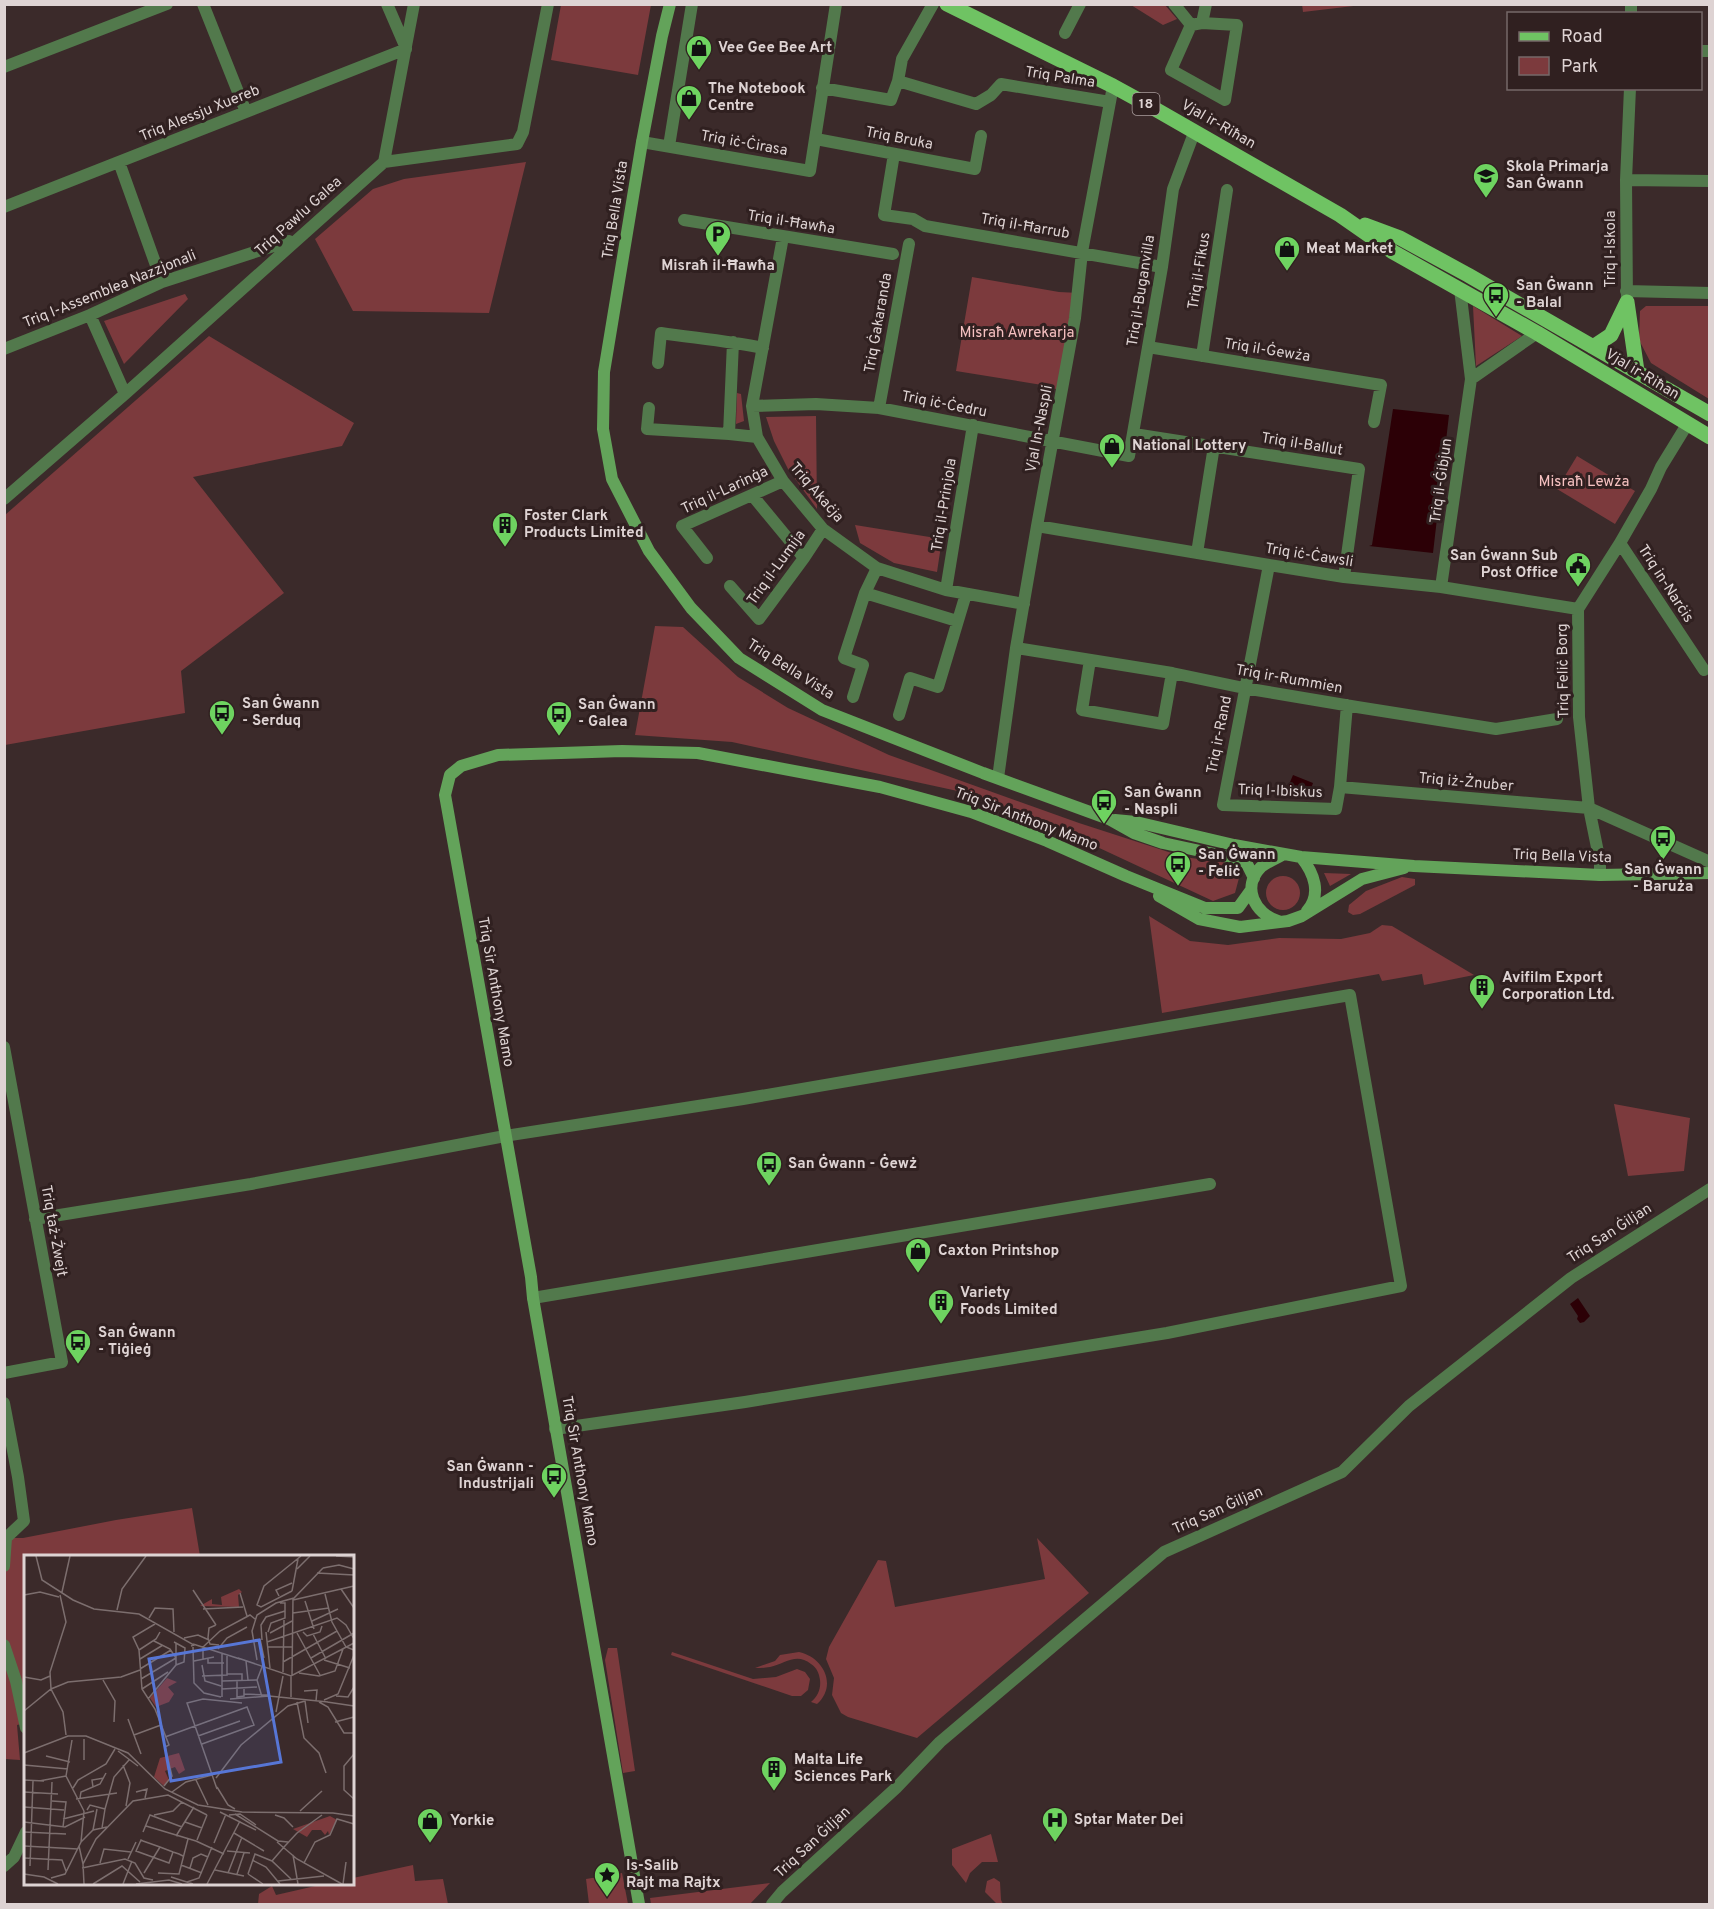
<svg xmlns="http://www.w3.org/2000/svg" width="1714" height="1909" viewBox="0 0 1714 1909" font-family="Overpass,sans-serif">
<rect width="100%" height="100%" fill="#3b2a2a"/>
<!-- green -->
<path fill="#7c3a3d" d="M1302,4H1362V5L1303,12Z
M561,5H651L638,75L551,60Z
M1131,5H1165L1177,19L1163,25Z
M526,162L489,313L353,311L315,239L373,189L404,179Z
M972,277L1059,292L1079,293L1063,391L1042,385L956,371Z
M185,294L188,299L124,364L104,321Z
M1473,306L1522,336L1476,366Z
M1646,306H1709V399L1651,363L1639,340L1640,311Z
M209,336L354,423L342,446L193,477L284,593L181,671L185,713L5,745V515Z
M737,393L741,394L744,421L736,424Z
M816,416L817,509L788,469L774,441L766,417Z
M1577,456L1635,491L1615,524L1557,489Z
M855,525L942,539L937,572L894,563L860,543Z
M655,626L683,627L738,677L788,708L889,755L1079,823L1184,857L1228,863L1239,878L1235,893L1213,901L1065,832L976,795L732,742L635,735Z
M1324,873L1351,874L1330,886Z
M1266 893a17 17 0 1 1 34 0a17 17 0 1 1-34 0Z
M1402,877L1415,879V885L1360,914L1353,915L1348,912L1349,905L1366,891Z
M1149,916L1190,941L1228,945L1279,938L1341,939L1370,933L1382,925L1392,926L1474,975L1424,985L1422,974L1382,981L1379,974L1162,1013Z
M1614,1104L1690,1118L1684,1171L1628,1176Z
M192,1508L200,1556H26V1723L17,1725L20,1760L5,1759L4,1538H23L116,1520Z
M1037,1538L1089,1593L917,1738L848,1717L841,1713L832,1695L834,1678L826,1659L829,1647L878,1560L886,1561L895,1607L1045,1579Z
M608,1648H617L635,1771L623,1773L605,1660Z
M672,1652L753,1679L776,1677L797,1669L805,1672L810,1679L808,1690L801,1696H792L671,1655Z
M799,1652C823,1657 838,1685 817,1704L811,1702C818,1696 821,1689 820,1680C819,1673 817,1668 811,1664C796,1652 785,1664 770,1667C765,1668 760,1668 755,1668L775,1661L780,1655Z
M991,1834L998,1862H982L970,1873L966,1883L952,1865V1849Z
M413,1865L415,1881L443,1879L448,1904H258L259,1894L272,1886L276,1895L324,1884H352L353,1878Z
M622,1873L628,1904H589L586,1879Z
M994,1878L1000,1882L1001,1900L1003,1904L996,1903L985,1892L987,1881Z
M770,1883L750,1904H651L650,1898Z"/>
<!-- water -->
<path fill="#2c0006" d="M1393,409L1449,415L1433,553L1369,546L1372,545Z
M1293,775L1313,783L1309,795L1288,787Z
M1578,1298L1590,1316L1584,1322L1580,1323L1577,1319L1578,1316L1570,1304Z"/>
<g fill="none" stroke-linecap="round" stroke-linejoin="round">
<!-- minor -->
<path stroke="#52794c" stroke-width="12" d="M203,4L246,112
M387,4L406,48
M1174,4L1191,25
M1631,4V14
M1202,23L1237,25L1225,100L1171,70L1191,25Z
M1202,23L1206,4
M1065,33L1080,4
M1700,51H1710
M4,67L167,4
M898,81L902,59L933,4
M822,88L891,100L898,81L976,104L991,95L1001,84L1110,102
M816,139L975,169L981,136
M642,142L810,171L836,4
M669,146L692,4
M894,154L884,215L913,219L925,226L1162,267
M119,162L162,282
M384,162L414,4
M1626,180L1710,181
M4,207L406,49
M684,220L893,254
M783,237L752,406L757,437L783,481L823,529L877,568L946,590L1024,604
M1626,291L1710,293
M1627,302L1626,180L1630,88
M90,315L125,394
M1148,347L1381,385L1374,422
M4,349L90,315L162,282L289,241
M1202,356L1227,190
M658,363L661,333C695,338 729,341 763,348
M1471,379L1537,333
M752,406L816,404L879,408L1129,456L1162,267L1173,189L1194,133
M649,408L647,429L729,434L757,437
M879,408L909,244
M729,434L733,342
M1134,434L1359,469L1344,577
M752,495L804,558
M4,499L125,394L384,162L517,144L523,132L548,4
M1037,526L1269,565L1344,577L1441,587L1578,609
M1620,543L1704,670
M1197,553L1214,446
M707,558L682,526L783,481
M1269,565L1223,805L1336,809L1340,787L1347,705
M730,586L759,619L804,558L823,529
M1441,587L1471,379L1460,289
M946,590L973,425
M865,593L957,621
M1016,648L1172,673L1244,688L1357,707L1496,729L1557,719
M1090,660L1082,710L1163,724L1172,673
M853,697L863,665L844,658L865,593L877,568
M899,715L910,678L938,687L966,594
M998,778L1016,648L1037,526L1075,318L1082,252L1113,86
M1340,787L1589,808L1710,862
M1600,875V862L1589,808L1579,717L1578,609L1620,543L1651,489L1661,467L1688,423
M4,1047L62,1362L4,1373
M35,1219L251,1184L505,1136L743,1099L1350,995L1401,1286L1167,1333L745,1402L555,1429
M533,1298L1210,1184
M4,1403L18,1477L24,1521L6,1538L4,1566
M4,1645L16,1681L26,1728
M4,1866L14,1857L26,1832"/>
<!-- tertiary -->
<path stroke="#52794c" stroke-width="12" d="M772,1904L782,1892L896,1788L940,1742L1164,1552L1342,1472L1409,1406L1571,1278L1710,1189"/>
<!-- secondary -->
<path stroke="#63a35a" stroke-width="12" d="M670,4L662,36L642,142L604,372L603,429L612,479L649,551L691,608L739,658L822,710L983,773L1109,819L1134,833L1163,843L1233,858L1247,864L1254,878
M1115,820L1136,822L1234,845L1301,857L1414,866L1600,875L1710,873
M1301,857C1314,873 1322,894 1307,911
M1159,896L1199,919L1240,927L1288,921L1302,916L1362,879L1404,868
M1278,921C1255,914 1241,887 1261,867C1267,862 1275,859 1282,855
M639,1904L533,1298L531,1277L445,795L450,775L461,766L498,755L622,751L698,753L880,787L971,812L1047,841L1126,876L1205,908H1238L1251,890"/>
<!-- primary -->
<path stroke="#6fc363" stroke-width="15" d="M947,4L1113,86L1155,109L1340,215L1393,252L1537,333L1710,437
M1365,225L1400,238L1468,275L1710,414
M1627,302L1637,371
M1593,347L1611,335L1627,302"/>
</g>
<!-- icons -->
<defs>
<g id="shop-pin" transform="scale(1.35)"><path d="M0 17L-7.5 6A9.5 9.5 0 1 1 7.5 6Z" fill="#6ed360" stroke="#302020"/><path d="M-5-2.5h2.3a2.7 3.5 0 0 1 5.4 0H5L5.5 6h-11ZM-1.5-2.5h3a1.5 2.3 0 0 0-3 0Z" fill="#111"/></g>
<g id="school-pin" transform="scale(1.35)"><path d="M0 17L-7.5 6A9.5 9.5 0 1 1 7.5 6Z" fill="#6ed360" stroke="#302020"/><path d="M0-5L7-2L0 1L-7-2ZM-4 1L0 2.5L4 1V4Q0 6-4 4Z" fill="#111"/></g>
<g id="parking-pin" transform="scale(1.35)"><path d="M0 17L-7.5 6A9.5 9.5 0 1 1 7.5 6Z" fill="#6ed360" stroke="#302020"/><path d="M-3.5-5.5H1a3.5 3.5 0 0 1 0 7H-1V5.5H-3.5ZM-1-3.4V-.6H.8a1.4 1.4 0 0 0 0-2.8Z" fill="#111"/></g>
<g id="bus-pin" transform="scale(1.35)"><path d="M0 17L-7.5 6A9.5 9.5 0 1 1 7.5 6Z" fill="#6ed360" stroke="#302020"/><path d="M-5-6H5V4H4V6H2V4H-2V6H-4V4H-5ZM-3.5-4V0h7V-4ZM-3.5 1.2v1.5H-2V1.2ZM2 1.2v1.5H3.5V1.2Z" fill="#111"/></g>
<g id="building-pin" transform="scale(1.35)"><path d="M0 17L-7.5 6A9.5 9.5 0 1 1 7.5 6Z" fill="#6ed360" stroke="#302020"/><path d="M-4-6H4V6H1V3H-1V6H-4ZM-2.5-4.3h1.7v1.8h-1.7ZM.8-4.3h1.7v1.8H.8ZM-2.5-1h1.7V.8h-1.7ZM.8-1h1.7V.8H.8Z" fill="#111"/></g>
<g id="civic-pin" transform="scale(1.35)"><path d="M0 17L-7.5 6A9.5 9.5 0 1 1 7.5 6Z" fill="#6ed360" stroke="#302020"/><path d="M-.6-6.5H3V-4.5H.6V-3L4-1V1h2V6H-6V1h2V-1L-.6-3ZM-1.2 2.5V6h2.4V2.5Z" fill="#111"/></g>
<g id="hospital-pin" transform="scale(1.35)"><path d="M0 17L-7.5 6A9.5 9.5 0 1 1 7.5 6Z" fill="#6ed360" stroke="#302020"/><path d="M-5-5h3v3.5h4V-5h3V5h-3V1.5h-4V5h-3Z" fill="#111"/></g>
<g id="sight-pin" transform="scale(1.35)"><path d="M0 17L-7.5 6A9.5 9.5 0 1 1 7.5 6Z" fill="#6ed360" stroke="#302020"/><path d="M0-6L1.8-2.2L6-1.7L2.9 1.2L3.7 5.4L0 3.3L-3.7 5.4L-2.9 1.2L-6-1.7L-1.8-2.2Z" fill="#111"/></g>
</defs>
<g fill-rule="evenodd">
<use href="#shop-pin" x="699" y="48"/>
<use href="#shop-pin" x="689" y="98"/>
<use href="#school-pin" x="1486" y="176"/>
<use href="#parking-pin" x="718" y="234"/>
<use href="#shop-pin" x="1287" y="249"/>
<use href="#bus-pin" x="1496" y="295"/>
<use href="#shop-pin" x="1112" y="446"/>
<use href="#building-pin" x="505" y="525"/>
<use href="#civic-pin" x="1578" y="565"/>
<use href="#bus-pin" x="222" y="713"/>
<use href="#bus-pin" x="559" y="714"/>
<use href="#bus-pin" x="1104" y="802"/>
<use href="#bus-pin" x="1663" y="838"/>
<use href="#bus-pin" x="1178" y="864"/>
<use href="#building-pin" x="1482" y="987"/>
<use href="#bus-pin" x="769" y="1164"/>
<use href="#shop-pin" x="918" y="1251"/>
<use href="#building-pin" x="941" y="1302"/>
<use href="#bus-pin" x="78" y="1342"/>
<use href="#bus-pin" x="554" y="1476"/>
<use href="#building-pin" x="774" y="1769"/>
<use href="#hospital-pin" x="1055" y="1820"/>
<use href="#shop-pin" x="430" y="1821"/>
<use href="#sight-pin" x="607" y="1875"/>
</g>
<g text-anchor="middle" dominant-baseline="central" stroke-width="6" stroke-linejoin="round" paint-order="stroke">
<!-- shield labels -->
<rect fill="#302020" stroke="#aa9d9d" stroke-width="1.5" x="1132.5" y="93" width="27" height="22" rx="4.5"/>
<g font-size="14" font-weight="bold" fill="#ded3d3">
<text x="1146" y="104">18</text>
</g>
<!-- poi labels -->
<g font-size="15" font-weight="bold" fill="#ded3d3" stroke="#302020" text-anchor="start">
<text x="718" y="48">Vee Gee Bee Art</text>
<text x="708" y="89">The Notebook<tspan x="708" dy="17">Centre</tspan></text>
<text x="1506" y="167">Skola Primarja<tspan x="1506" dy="17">San Ġwann</tspan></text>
<text x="1306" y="249">Meat Market</text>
<text x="718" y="266" text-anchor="middle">Misraħ il-Ħawħa</text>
<text x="1516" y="286">San Ġwann<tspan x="1516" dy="17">- Balal</tspan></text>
<text x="1132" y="446">National Lottery</text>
<text x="524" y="516">Foster Clark<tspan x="524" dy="17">Products Limited</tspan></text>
<text x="1558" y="556" text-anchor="end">San Ġwann Sub<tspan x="1558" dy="17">Post Office</tspan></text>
<text x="242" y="704">San Ġwann<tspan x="242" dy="17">- Serduq</tspan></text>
<text x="578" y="705">San Ġwann<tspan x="578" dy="17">- Galea</tspan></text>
<text x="1124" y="793">San Ġwann<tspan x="1124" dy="17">- Naspli</tspan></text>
<text x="1198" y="855">San Ġwann<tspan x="1198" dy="17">- Feliċ</tspan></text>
<text x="1663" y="870" text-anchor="middle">San Ġwann<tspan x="1663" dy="17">- Baruża</tspan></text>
<text x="1502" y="978">Avifilm Export<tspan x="1502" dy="17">Corporation Ltd.</tspan></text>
<text x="788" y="1164">San Ġwann - Ġewż</text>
<text x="938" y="1251">Caxton Printshop</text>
<text x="960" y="1293">Variety<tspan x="960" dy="17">Foods Limited</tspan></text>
<text x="98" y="1333">San Ġwann<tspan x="98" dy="17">- Tiġieġ</tspan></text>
<text x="534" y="1467" text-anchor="end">San Ġwann -<tspan x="534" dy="17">Industrijali</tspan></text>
<text x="794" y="1760">Malta Life<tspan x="794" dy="17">Sciences Park</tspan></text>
<text x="1074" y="1820">Sptar Mater Dei</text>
<text x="450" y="1821">Yorkie</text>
<text x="626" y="1866">Is-Salib<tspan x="626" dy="17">Rajt ma Rajtx</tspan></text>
</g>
<!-- street labels -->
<g font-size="15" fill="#ded3d3" stroke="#302020">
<text transform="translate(1060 78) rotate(9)">Triq Palma</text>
<text transform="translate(200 114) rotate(-22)">Triq Alessju Xuereb</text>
<text transform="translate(1218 125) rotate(30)">Vjal ir-Riħan</text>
<text transform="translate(899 139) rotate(11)">Triq Bruka</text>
<text transform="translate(744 144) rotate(10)">Triq iċ-Ċirasa</text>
<text transform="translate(616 210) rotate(-81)">Triq Bella Vista</text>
<text transform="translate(299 217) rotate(-42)">Triq Pawlu Galea</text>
<text transform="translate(791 223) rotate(9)">Triq il-Ħawħa</text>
<text transform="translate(1025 227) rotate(10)">Triq il-Ħarrub</text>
<text transform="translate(1611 249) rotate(-90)">Triq l-Iskola</text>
<text transform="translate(1200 271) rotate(-81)">Triq il-Fikus</text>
<text transform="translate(110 290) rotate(-22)">Triq l-Assemblea Nazzjonali</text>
<text transform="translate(1142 291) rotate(-81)">Triq il-Buganvilla</text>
<text transform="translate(879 323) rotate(-80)">Triq Ġakaranda</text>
<text transform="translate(1267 351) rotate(9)">Triq il-Ġewża</text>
<text transform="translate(1642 375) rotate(31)">Vjal ir-Riħan</text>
<text transform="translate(944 405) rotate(11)">Triq iċ-Ċedru</text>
<text transform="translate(1040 429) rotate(-79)">Vjal In-Naspli</text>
<text transform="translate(1302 445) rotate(9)">Triq il-Ballut</text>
<text transform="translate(1442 481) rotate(-82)">Triq il-Ġibjun</text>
<text transform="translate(725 491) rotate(-25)">Triq il-Larinġa</text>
<text transform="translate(816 493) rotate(49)">Triq Akaċja</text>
<text transform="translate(945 505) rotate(-81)">Triq il-Prinjola</text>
<text transform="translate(1309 556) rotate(9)">Triq iċ-Ċawsli</text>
<text transform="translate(777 568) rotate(-54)">Triq il-Lumija</text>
<text transform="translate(1665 584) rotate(57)">Triq in-Narċis</text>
<text transform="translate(790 670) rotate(32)">Triq Bella Vista</text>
<text transform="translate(1564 671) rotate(-91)">Triq Feliċ Borg</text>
<text transform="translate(1289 680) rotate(10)">Triq ir-Rummien</text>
<text transform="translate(1220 735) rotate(-79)">Triq ir-Rand</text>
<text transform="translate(1466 783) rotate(5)">Triq iż-Żnuber</text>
<text transform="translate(1280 792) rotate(2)">Triq l-Ibiskus</text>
<text transform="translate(1026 820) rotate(21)">Triq Sir Anthony Mamo</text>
<text transform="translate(1562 857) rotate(2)">Triq Bella Vista</text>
<text transform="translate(495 992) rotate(80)">Triq Sir Anthony Mamo</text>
<text transform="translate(53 1231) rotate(80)">Triq taż-Żwejt</text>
<text transform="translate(1610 1234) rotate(-33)">Triq San Ġiljan</text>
<text transform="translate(579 1471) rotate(80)">Triq Sir Anthony Mamo</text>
<text transform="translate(1218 1511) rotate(-24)">Triq San Ġiljan</text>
<text transform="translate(813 1843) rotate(-43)">Triq San Ġiljan</text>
</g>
<!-- park labels -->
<g font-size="15" fill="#f6c1c1" stroke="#302020">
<text x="1017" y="333">Misraħ Awrekarja</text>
<text x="1584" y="482">Misraħ Lewża</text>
</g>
</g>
<!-- overview -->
<g transform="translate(24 1555)">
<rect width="330" height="330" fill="#3b2a2a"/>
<path d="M215,34L218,37L214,40L215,52L176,51L188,44V49L198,50L197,42ZM143,123L153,127L144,132L150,139L145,147L132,152L126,143ZM155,198L161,215L155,219L151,212L141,216L145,225L140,231L130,222L136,203ZM306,261L313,265L305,280L304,276L301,280L297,275H288L283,282L269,274Z" fill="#7c3a3d"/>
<path fill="none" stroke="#7c6e6e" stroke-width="1.5" d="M12,1L18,25L49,45L70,54L115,59L170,90L167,91M312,1L330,2M299,13L315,10L330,14M273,14L286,1M293,18L330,20M317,34L330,53M169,35L192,70M268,36L237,52L233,50L240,31L277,1M268,36L274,4M38,37L46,1M216,38L223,61M301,39L308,67L322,92L330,95M0,40L16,37L35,42M36,40L42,67L26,117L27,134L39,157L42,180M255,41L252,35L268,28M269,45L330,31M281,46L290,74M179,54L219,52M93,55L98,34L122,1M269,58L305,53M125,63L131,53L149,54L150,77M288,66L314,54M131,69L109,82L115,95L118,134L131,154L145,190L141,192L148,221L140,231M192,70L185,73L184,83L186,89L195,90M242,77L246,113M244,77L247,68L261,63V48H256M279,77L283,81L296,77L298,71M246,78L268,66M273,78L296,120M289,79L302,104M160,83L174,80L185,85M236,84L240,103M238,85L237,70L242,62L261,56M130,86L146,94L152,103M243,87L313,63L322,70L330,84M169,89L216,104M169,92L170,128L180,138L197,142M243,92H268M194,94L203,83L223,72M115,95L132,84L136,77M198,99V142M214,103L267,121L330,88M287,103L330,78M116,104L139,90M179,104V92L196,76L226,60L231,64M184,104V108H200M233,105L228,76L233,60L252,48L270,43L299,13M300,105L326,113M170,106L190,102M222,106L224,125M259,107L313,76M152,110V88M178,110L181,126L197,131M116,114L147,95M259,117L260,65M275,118L295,121L311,116L319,94M203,119H218V126M178,121L203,120V101M267,121V142M268,121L269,43M0,122L17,125L26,121M117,124L152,103M79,125L91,146L90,167M198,126L233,125M213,126V142L220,141V134M118,134L144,117M198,134L233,132M280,136L293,135L292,146M220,139L245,140M312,141L324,142L330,132M238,142L233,125L238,112M124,144L152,110L160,107L161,93L150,87M206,144L245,141L304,147M300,145L314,139L330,100M273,147L280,183L295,198L302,218M295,147L304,152L320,178H330M303,147L330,151M0,156L27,134L44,127L97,122L116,115M252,157L259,121M104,164L117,199M311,167L330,162M110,180L137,170M174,181L216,166M141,182L223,152L230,170L178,189M60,184V205M94,196L114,211M0,198L44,181H62L104,198L141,234L174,250L218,257L309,258L330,261M330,199L320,211V235L330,244M22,201L46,207M0,210L44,214M99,210L106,228L102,251M42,221L60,256M42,221L48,185M192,223L217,190L264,151L281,146L284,168M0,225L20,226M172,225L184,250M15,226L42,221M69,232L68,225L80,223M193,232L204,250L211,254M49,233L54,225L82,209L91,194M193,234L163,148L179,144L218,148M0,237L34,239M112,237L123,234L121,243M148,237L162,227L188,220M56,243L57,237L76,229L82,218M52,244L93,238M28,246L42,247L39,272M0,252L40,255M81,254L90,222L105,205M63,255L66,250L81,254M276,256L298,236M196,257L232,275M211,259L254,286L264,287M130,260L149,256L158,247M205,260L216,259L232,270M251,260L260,263L269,272M39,264L70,256M0,267L41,272L61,262M161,267L178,273M122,271L172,286M78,273L81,254M69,275L73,254M0,277L42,279M119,277L126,260L158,272M210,278L240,296M273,278L298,260M152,281L170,252M173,285L183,260M172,286L200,299M57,287L69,275L83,272M253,287L273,304L318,329M190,288L202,259M0,291L54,294M55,291L59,309M260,292L273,278M203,296L226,298M149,297L145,308L112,296L117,285L119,286L136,292L149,297L155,299L159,301M269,300L274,329M0,303L38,305L42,316M104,304L112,287M228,305L242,312L256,329M248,306L260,292M76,308L80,294L107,297M280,308L291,287L306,280L313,264L330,269M157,310L178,318M6,311L9,226M58,313L101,304L111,308L120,323L129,325M166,313L169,303L177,299L184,302M24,315L28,227M191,315L220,321M120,318L136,292M134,318L155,319L164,284M204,318L218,282M0,319L20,322L34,329M213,319L220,298M224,319L231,299L248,306L267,324M224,319L239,329M147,322L169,329M27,323L41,319L57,287L60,256M254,326L300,321M163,327L175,323L188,292M60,329L59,309L72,284L109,246L144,240L183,260M69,329L98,311L116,327M99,329L108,306M112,329L145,325L158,329M183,329L216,266M319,329L322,307"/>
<path fill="#5776d6" fill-opacity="0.15" stroke="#5776d6" stroke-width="3" d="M235,85L257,207L147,226L125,104Z"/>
<rect width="330" height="330" fill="none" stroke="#ded3d3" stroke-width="3"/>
</g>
<!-- border -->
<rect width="1714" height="1909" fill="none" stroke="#ded3d3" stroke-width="12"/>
<!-- legend -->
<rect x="1507" y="12" width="195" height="78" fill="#302020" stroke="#766868" stroke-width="1.5"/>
<rect x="1519" y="32" width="30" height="9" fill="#6fc363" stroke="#766868" stroke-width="1.5"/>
<text x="1561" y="42" font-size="18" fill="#ded3d3">Road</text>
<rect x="1519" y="57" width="30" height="18" fill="#7c3a3d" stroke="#766868" stroke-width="1.5"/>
<text x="1561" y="72" font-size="18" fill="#ded3d3">Park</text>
</svg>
